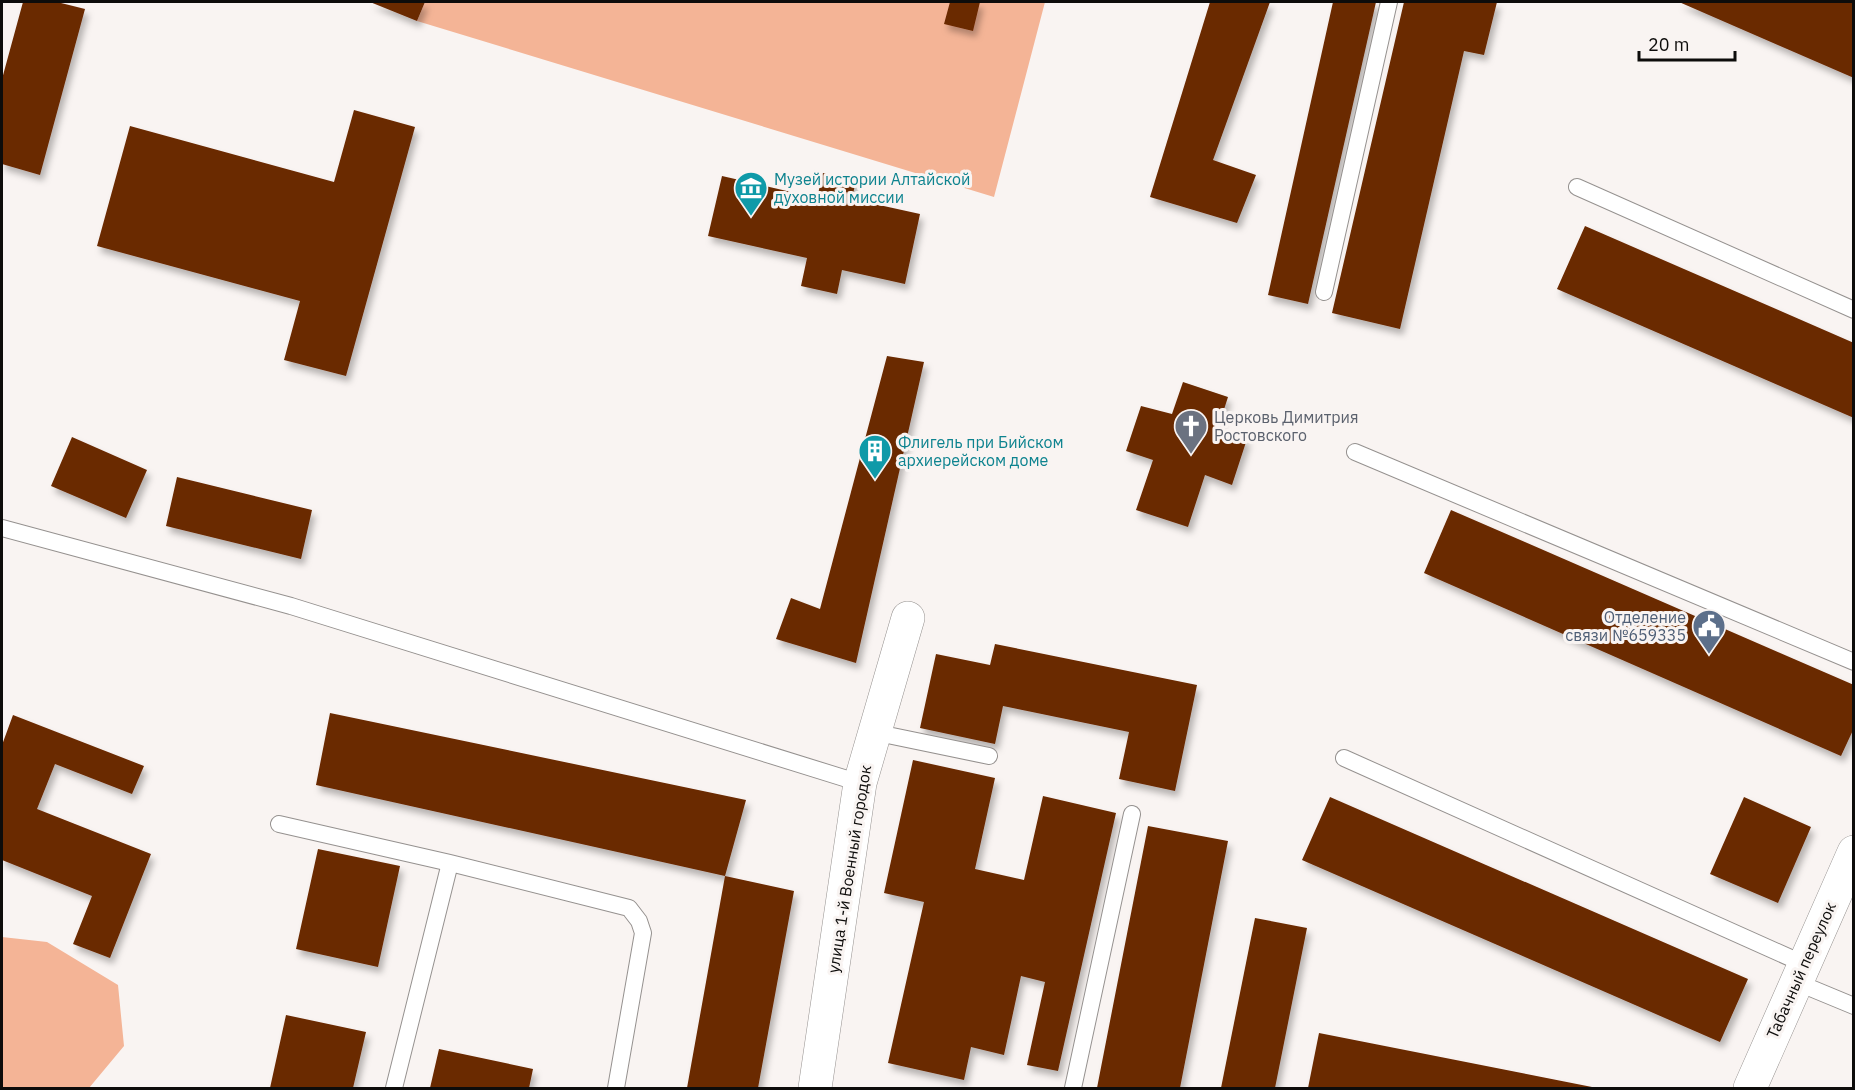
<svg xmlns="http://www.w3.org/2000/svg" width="1855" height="1090" viewBox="0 0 1855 1090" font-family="'IBM Plex Sans',sans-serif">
<defs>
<filter id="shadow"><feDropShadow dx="3.5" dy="6" stdDeviation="3" flood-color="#0004"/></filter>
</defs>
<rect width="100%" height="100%" fill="#f9f4f2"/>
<!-- green -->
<path fill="#f4b496" d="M425,2H1045L994,197L417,21Z
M2,937L47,942L118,985L124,1046L89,1088H2Z"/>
<!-- building -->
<path fill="#6a2900" filter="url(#shadow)" d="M23,2H57L85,9L40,175L2,164V79Z
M370,2H425L417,21Z
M950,2H980L973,31L944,24Z
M1210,2H1270L1213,160L1256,175L1237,223L1150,197Z
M1333,2H1376L1308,304L1268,295Z
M1404,2H1497L1484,55L1464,51L1400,329L1332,313Z
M1679,2H1854V78Z
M354,110L415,127L346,376L284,360L300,301L97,246L130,126L334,182Z
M823,173L856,180L852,199L920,214L905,284L842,270L837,294L801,286L807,258L708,236L722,176L817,198Z
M1585,226L1854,343V418L1557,289Z
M887,356L924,362L856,663L776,639L791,598L820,609Z
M1183,382L1228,397L1218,428L1247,439L1232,485L1205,475L1188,527L1136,510L1153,460L1126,451L1141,406L1172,414Z
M72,437L147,470L126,518L51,486Z
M177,477L312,510L301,559L166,526Z
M1451,510L1854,685V728L1841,756L1424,573Z
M995,644L1197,685L1175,791L1119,779L1129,732L1003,706L995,744L920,728L936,654L990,665Z
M330,713L746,800L725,876L316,785Z
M13,715L144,766L132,794L55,764L37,809L151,854L110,958L73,944L92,896L2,860V745Z
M913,760L995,778L975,869L1024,880L1043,796L1116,813L1058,1071L1027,1065L1045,982L1021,976L1004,1055L971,1047L964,1080L888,1063L924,902L884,893Z
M1330,797L1748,979L1720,1042L1302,860Z
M1744,797L1811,827L1778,903L1710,874Z
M1148,826L1228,841L1180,1088H1097Z
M318,849L400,866L378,967L296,949Z
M725,876L794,891L758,1088H687Z
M1255,918L1307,928L1275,1088H1221Z
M286,1015L366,1032L353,1088H270Z
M1319,1033L1592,1087V1088H1308Z
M439,1049L533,1069L529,1088H430Z"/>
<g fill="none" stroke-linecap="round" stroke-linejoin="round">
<!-- lane casing -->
<g stroke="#95918f" stroke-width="18">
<path id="lane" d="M1577,187L1854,310
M1324,292L1389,2
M1355,452L1854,662
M2,528L291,606L860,783
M873,732L989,756
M1344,758L1804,964
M279,824L450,863L629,908L639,921L643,933L616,1088
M1796,982L1854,1006
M394,1088L450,863
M1073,1088L1132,814"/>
</g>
<!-- street casing -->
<g stroke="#95918f" stroke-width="34">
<path id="street" d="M815,1088L860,783L908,618
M1750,1088L1854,852"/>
</g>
<!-- lane -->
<use href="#lane" stroke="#fff" stroke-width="16"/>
<!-- street -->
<use href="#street" stroke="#fff" stroke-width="33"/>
</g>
<!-- icons -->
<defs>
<g id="museum-pin" transform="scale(1.725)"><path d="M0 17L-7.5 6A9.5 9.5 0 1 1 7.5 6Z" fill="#0f9aa8" stroke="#f9f4f2"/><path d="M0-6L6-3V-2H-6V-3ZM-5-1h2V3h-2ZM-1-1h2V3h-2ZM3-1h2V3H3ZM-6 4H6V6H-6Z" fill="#fff"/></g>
<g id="church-pin" transform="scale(1.725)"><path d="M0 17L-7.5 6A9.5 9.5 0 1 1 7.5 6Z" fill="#6b7280" stroke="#f9f4f2"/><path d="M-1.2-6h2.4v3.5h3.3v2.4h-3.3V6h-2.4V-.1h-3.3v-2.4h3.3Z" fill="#fff"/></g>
<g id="building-pin" transform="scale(1.725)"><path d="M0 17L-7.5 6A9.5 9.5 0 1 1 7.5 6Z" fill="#0f9aa8" stroke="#f9f4f2"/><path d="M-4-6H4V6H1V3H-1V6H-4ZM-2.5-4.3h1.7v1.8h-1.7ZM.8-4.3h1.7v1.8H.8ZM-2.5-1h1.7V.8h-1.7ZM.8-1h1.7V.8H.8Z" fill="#fff"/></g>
<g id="civic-pin" transform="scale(1.725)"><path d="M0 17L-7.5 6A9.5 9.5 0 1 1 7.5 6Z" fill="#5c6f8a" stroke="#f9f4f2"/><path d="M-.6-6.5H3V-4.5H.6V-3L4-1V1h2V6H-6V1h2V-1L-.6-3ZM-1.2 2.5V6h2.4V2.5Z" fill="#fff"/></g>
</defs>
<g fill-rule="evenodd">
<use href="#museum-pin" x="751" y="188"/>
<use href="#church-pin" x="1191" y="426"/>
<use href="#building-pin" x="875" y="451"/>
<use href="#civic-pin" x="1709" y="626"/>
</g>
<g text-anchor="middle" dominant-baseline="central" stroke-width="6" stroke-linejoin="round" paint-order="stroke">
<!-- culture labels -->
<g font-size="16" fill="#0d838f" stroke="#f9f4f2" text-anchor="start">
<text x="774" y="179">Музей истории Алтайской<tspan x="774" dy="18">духовной миссии</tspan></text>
<text x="898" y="442">Флигель при Бийском<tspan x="898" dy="18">архиерейском доме</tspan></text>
</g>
<!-- worship labels -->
<g font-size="16" fill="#5b616d" stroke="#f9f4f2" text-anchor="start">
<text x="1214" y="417">Церковь Димитрия<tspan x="1214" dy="18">Ростовского</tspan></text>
</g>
<!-- service labels -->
<g font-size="16" fill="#4e5e75" stroke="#f9f4f2" text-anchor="end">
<text x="1686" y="617">Отделение<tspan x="1686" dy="18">связи №659335</tspan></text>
</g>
<!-- street labels -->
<g font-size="16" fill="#0d0c0b" stroke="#f9f4f2">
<text transform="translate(849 869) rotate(-81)">улица 1-й Военный городок</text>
<text transform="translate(1801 970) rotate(-66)">Табачный переулок</text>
</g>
</g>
<!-- border -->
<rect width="1855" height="1090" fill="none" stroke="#0d0c0b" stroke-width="6"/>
<!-- scale -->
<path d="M1639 51v9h96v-9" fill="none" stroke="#0d0c0b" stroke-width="3"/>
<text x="1648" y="51" font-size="18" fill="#0d0c0b" stroke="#f9f4f2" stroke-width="4.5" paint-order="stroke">20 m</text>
</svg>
